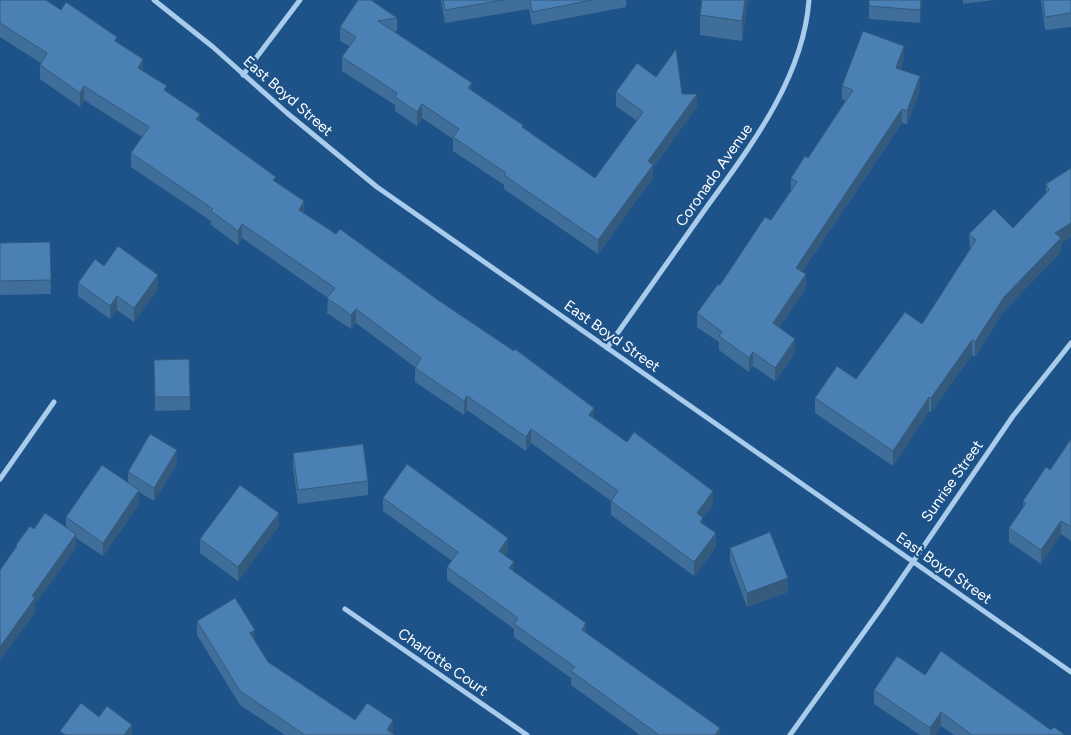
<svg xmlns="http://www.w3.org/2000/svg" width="1071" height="735" viewBox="0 0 1071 735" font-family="Figtree,sans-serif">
<rect width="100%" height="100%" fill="#1e5389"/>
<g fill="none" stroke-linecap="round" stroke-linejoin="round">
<!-- street -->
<path stroke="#a9cbec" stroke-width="5" d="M154,0L213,47L287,113L377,187L1071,672
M243,75L300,0
M607,348C638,304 670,259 701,215C747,151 803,81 809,0
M0,479L54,402
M345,609L527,735
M790,735L882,607L1013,416L1071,343"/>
</g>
<!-- wall -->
<path fill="#406e9a" d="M0,0L61,10L117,43L143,71L200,122L276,182L304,214L594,418L713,505L703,518V524L716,547L694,576L611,515V501L531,443L526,451L467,410L464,415L415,382V367L356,323L351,329L327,313L328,298L242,238L238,245L211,225V221L131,167V153L142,137L84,100L80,107L40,79V65L41,63L0,37Z
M441,0H626V7L532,25L529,9L445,23Z
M748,0L742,41L700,35V15Z
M869,0H922L920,23L869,19Z
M963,0H993L963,4Z
M1041,0H1071V27L1045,30Z
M397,18V31L394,32L472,91L523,128L595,178L637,121L616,106V92L656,77L682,94L697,107L653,167V178L598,254L504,189V185L453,151V139L422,118L417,126L395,111V105L342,71V57L349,46L340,41V27Z
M904,60L900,69L920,90L907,124L902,123L802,272L806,288L779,328L795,353L775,381L753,366L749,372L719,350V342L697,327V313L771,220L791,191V178L808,158L846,101L842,99V86Z
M1071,168L1061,244V252L1004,311L975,357L972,355L931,412L929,411L893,466L815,413V398L856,379L922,324L970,249L969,234L1013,228L1046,194V184Z
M50,242L51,294L0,295V243Z
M104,266L158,289L134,322L117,310L110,319L78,296V283Z
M154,360L190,397V410L155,411Z
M1071,439V541L1061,534L1041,564L1009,542V528L1023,508V501L1050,470Z
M293,453L368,481V495L298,504L293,467Z
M177,464L154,501L139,492V504L103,556L76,538V548L35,604V612L0,660V570L16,548V545L34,529L66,528V517L128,483V472Z
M383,498L508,552L505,555L514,572L586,633L720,735H640L571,685V678L514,637V629L447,580V567L452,561L383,511Z
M279,526L238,581L200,553V539Z
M730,548L788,592L747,607L730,561Z
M197,621L255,641L268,662L355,720L395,735H285L240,705L197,635Z
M925,675L1051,730L1065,735H954L941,726L935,735H920L874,704V690Z"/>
<!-- shaded-wall -->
<path fill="#345a7d" d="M745,0H748L742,41V21Z
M921,0H922L920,23V10Z
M904,46V60L896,81V68Z
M143,59V74L138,68Z
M920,76V90L907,124V111Z
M472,83V97L468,88Z
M84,86V100L80,107V93Z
M697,94V107L653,167V178L598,254V240L648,161Z
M422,104V118L417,126V112Z
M902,109V123L796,281V268Z
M200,114V129L196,119Z
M304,201V216L299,210Z
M1071,223V237L1061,244V252L1004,311L975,357V342L1004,297L1055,233Z
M242,224V238L238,245V231Z
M806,274V288L773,337V323Z
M158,275V289L134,322V308Z
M117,296V310L110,319V306Z
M356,309V323L351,329V315Z
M795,339V353L775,381V368Z
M972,340V355L931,412V398Z
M753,352V366L749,372V358Z
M467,396V410L464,415V401Z
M929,397V411L893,466V451Z
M594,408V422L589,415Z
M531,429V443L526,451V437Z
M177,450V464L154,501V488Z
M139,490V504L103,556V543Z
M713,491V505L703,518V532L697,513Z
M279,513V526L238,581V567Z
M1061,521V534L1041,564V550Z
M716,533V547L694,576V562Z
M76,534V548L35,604V612L0,660V647L32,596Z
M508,538V552L499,564V551Z
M514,562V575L509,568Z
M788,578V592L747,607V593Z
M586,623V637L582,630Z
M255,630V644L250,633Z
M941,712V726L935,735H930V728Z
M393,720V733L387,730Z
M132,725V735H124Z
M720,728V735H715Z"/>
<!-- building -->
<path fill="#4a80b3" stroke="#345a7d" d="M0,0H46L61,10L66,2L117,37L115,41L143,59L138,68L167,86L164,90L200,114L196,119L276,177L273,180L304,201L299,210L336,234L340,229L438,300L514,351L515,349L594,408L589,415L627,442L634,432L713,491L697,513L703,518L700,522L716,533L694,562L611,501L618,491L531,429L526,437L467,396L464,401L415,368L421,358L356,309L351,315L327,298L335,288L242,224L238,231L211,211L213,209L131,153L149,127L84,86L80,93L40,65L47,53L0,23Z
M358,0H371L397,18L378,21L472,83L468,88L523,125L522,127L595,178L643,112L616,92L637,63L656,77L676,49L682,94H697L648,161L653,165L598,240L504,175L506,173L453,137L459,129L422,104L417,112L395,97L397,93L342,57L356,37L340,27Z
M443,0H503L445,10Z
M530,0H592L532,12Z
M702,0H745L742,21L700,15Z
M869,0H921L920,10L869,6Z
M1043,0H1071V13L1045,17Z
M863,31L904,46L896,68L920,76L907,111L902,109L796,268L806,274L773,323L795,339L775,368L753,352L749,358L719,336L722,332L697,313L718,284L720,285L765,217L771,220L797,182L791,178L805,156L808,158L853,90L842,86Z
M1071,168V223L1055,233L1061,238L1004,297L975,342L972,340L931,398L929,397L893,451L815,398L837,366L856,379L905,312L922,324L976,240L969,234L994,209L1013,228L1049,190L1046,184Z
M50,242L51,280L0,281V243Z
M118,246L158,275L134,308L117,296L110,306L78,283L95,259L104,266Z
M189,359L190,397H155L154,360Z
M150,434L177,450L154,488L128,472Z
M1071,439V527L1061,521L1041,550L1009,528L1026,503L1023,501L1046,467L1050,470Z
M363,444L368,481L298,490L293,453Z
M407,464L508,538L499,551L514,562L509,568L586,623L582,630L720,728L715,735H659L571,671L575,667L514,624L518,618L447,567L458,552L383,498Z
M102,465L139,490L103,543L66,517Z
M240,485L279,513L238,567L200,539Z
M45,513L76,534L32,596L35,598L0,647V570L17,546L16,545L30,526L34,529Z
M770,532L788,578L747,593L730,548Z
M235,598L255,630L250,633L268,662L355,720L367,703L393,720L387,730L395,735H305L240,691L197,621Z
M941,651L1051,730L1054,727L1065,735H972L941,712L930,728L874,690L897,656L925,675Z
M81,703L99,717L107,706L132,725L124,735H65L60,731Z"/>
<g text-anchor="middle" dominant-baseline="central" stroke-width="4.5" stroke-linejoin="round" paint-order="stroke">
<!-- street labels -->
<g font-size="15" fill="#fff" stroke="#1e5389">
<text transform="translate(288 96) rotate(41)">East Boyd Street</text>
<text transform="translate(714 175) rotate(-55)">Coronado Avenue</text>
<text transform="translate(612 336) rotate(35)">East Boyd Street</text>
<text transform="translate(952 481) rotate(-55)">Sunrise Street</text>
<text transform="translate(944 568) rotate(35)">East Boyd Street</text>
<text transform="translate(443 662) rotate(35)">Charlotte Court</text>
</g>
</g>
</svg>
